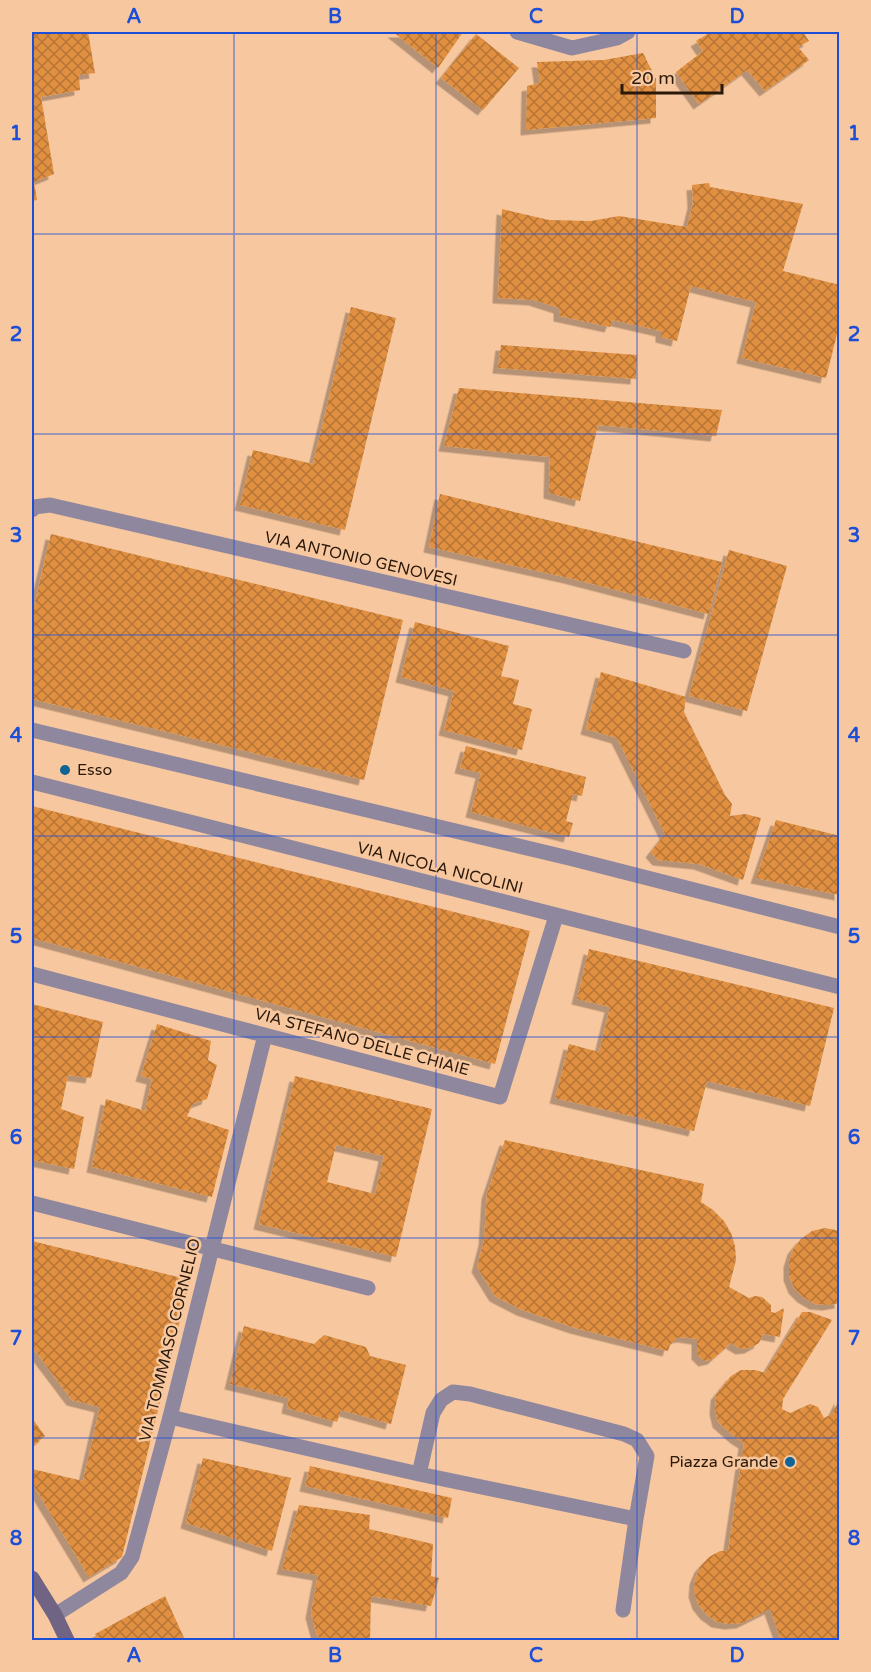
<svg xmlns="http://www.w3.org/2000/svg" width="871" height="1672" viewBox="0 0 871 1672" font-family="'Varela Round',sans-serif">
<defs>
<pattern id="building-cross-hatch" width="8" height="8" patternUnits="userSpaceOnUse" patternTransform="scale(1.5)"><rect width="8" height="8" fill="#e09041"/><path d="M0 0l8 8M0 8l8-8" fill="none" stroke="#b67535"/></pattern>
<filter id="shadow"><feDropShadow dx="-5.5" dy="5.5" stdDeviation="0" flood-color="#0004"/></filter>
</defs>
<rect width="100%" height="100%" fill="#f7c79f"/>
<!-- building -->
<path fill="url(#building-cross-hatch)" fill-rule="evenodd" filter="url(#shadow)" d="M32,32H88L95,73L79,75L80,90L41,97L54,174L34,182L37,200L32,201Z
M393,32H463L438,68Z
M711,32H803L809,41L798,47L809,60L765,91L747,70L699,104L676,72L703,51L696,41Z
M476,34L519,68L483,110L441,78Z
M643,53L656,79V118L526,130L527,86L540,83L537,62L604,60Z
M709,183L710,187L803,204L783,271L840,285V322L826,378L742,358L756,302L691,286L677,341L661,337V331L613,320L610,327L559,316V308L534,300L498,298L502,209L549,220L591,221L619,216L687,227L693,203L692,185Z
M351,307L396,318L345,530L240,505L253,450L313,464Z
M501,345L637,355L636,379L498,368Z
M459,388L722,410L716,436L598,425L580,501L549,493L550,457L444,446Z
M440,494L722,562L709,614L569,578L429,547Z
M51,534L403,620L364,780L32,699V615Z
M729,550L787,566L747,711L689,696Z
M415,622L509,646L501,676L519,680L513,704L532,709L522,750L444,730L454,691L401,677Z
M601,672L686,697L684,712L725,795L732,804L730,816L745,814L761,818L743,880L699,864L658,860L651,852L665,834L617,738L586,729Z
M466,746L586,777L582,796L573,794L566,821L573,823L569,837L471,812L481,773L460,768Z
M32,806L530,931L495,1064L32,938Z
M776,820L840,836V895L756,878Z
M589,949L834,1008L810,1106L707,1081L694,1131L555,1098L569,1044L599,1052L610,1007L577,999Z
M32,1004L103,1022L91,1078L68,1075L61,1109L84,1117L74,1169L32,1160Z
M157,1024L211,1041L208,1060L217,1065L207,1099L193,1104L187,1116L229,1130L212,1197L92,1167L106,1099L145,1111L152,1079L141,1076Z
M295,1076L432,1109L396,1257L259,1224ZM336,1145L384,1156L375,1194L327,1182Z
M505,1140L704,1184L701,1202L713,1210L724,1221L731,1233L735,1246L736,1260L729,1287L749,1298L755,1296L762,1297L771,1305V1312L775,1313L784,1308L780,1337L763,1334L759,1343L750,1348L741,1349L731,1343L713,1359L704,1361L697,1354V1339L683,1337L677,1338L670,1345L668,1351L575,1328L522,1310L495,1296L477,1267L484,1240L487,1194Z
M825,1228L840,1231V1303L828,1305L815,1304L803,1297L794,1288L789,1275V1262L793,1249L801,1239L812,1231Z
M32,1241L190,1280L122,1557L89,1577L32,1483V1469L83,1481L100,1407L72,1400L32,1347Z
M802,1312H810L832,1320L783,1399L782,1409L790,1413L810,1404L818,1407L824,1418L832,1414L840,1398V1640H781L770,1609L742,1623L730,1624L717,1622L706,1614L698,1604L694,1592L695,1579L700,1567L709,1557L720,1551H728L744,1443L736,1438L718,1422L715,1409L716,1395L731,1376L741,1370H755L765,1373Z
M244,1326L314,1344L324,1335L366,1347L370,1356L406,1365L391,1424L341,1410L337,1422L287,1408L289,1398L230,1384Z
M32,1418L45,1436L32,1447Z
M203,1458L291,1478L272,1551L186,1523Z
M310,1466L452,1498L448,1518L305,1486Z
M299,1505L370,1515L369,1529L433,1544L431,1576L439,1578L431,1606L371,1596L370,1640H322L317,1635L311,1613L318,1575L282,1569Z
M165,1596L185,1640H98L95,1634Z"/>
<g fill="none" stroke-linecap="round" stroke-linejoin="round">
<!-- service -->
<path stroke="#8f879e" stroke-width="15" d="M170,1417L419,1474L636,1519L623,1610
M419,1474L433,1413L441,1400L453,1392L470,1394L624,1434L637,1440L647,1456L636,1519"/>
<!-- minor -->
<path stroke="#8f879e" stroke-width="15" d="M517,32L572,48L617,38L628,32
M32,510L34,507L50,505L684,651
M32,974L500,1097L556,916
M32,1203L368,1288
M55,1615L121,1573L132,1557L170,1417L265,1035"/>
<!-- tertiary -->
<path stroke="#8f879e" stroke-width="15" d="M32,730L569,858L840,927
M32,782L840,987"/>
<!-- secondary -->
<path stroke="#706384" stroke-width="15" d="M32,1578L55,1615L67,1640"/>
</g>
<!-- grid -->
<path fill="none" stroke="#1d4ed8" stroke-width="1.5" stroke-opacity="0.55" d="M234,32V1640M436,32V1640M637,32V1640M32,234H840M32,434H840M32,635H840M32,836H840M32,1037H840M32,1238H840M32,1438H840"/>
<!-- markers -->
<g fill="#0f6395" stroke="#f7c79f" stroke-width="2">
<circle cx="65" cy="770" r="6"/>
<circle cx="790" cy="1462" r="6"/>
</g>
<g text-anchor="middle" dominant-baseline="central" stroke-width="5" stroke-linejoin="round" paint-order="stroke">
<!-- street labels -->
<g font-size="16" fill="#2a1809" stroke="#f7c79f">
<text transform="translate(361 559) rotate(13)">VIA ANTONIO GENOVESI</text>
<text transform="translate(440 868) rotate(14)">VIA NICOLA NICOLINI</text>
<text transform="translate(362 1042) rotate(15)">VIA STEFANO DELLE CHIAIE</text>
<text transform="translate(170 1340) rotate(-76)">VIA TOMMASO CORNELIO</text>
</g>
<!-- poi labels -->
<g font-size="16" fill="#2a1809" stroke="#f7c79f" text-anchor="start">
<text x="77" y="770">Esso</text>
<text x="778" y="1462" text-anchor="end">Piazza Grande</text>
</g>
</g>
<!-- border -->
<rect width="871" height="1672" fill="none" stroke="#f7c79f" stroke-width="66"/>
<!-- scale -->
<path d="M622 84v9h100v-9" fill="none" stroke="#2a1809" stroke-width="3"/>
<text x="631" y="84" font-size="18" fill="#2a1809" stroke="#f7c79f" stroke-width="4.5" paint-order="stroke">20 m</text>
<rect x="33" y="33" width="805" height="1606" fill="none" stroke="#1d4ed8" stroke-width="2"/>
<g font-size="20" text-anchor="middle" font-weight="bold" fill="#1d4ed8">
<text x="134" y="23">A</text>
<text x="335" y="23">B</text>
<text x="536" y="23">C</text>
<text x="737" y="23">D</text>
<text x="16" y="140">1</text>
<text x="854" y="140">1</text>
<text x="16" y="341">2</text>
<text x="854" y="341">2</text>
<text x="16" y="542">3</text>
<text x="854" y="542">3</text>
<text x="16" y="742">4</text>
<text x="854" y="742">4</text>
<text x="16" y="943">5</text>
<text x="854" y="943">5</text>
<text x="16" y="1144">6</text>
<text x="854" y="1144">6</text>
<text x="16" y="1345">7</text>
<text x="854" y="1345">7</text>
<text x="16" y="1545">8</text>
<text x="854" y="1545">8</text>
<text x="134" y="1662">A</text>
<text x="335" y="1662">B</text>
<text x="536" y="1662">C</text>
<text x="737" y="1662">D</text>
</g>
</svg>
